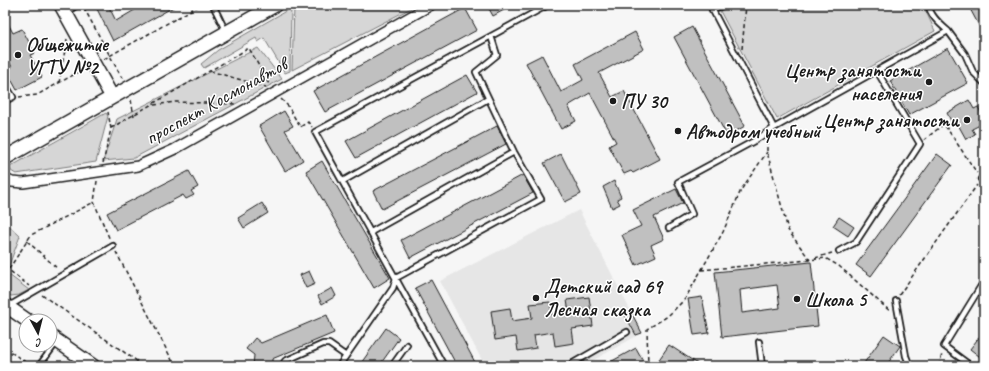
<svg xmlns="http://www.w3.org/2000/svg" width="989" height="371" viewBox="0 0 989 371" font-family="Caveat,sans-serif">
<rect width="100%" height="100%" fill="#f6f6f6"/>
<filter id="ink" filterUnits="userSpaceOnUse"><feTurbulence type="fractalNoise" baseFrequency=".025" numOctaves="2"/><feDisplacementMap in="SourceGraphic" scale="8" xChannelSelector="R" yChannelSelector="G"/><feConvolveMatrix kernelMatrix="1 2 1 2 8 2 1 2 1" color-interpolation-filters="sRGB"/></filter>
<g filter="url(#ink)">
<!-- built -->
<path fill="#e6e6e6" d="M579,210L642,333L583,366H485L440,281Z"/>
<!-- green -->
<path fill="#d6d6d6" stroke="#797979" d="M298,5H417L292,70L294,7Z
M735,5H923L935,31L777,119L720,11Z
M291,8L290,71L285,73L264,38L258,42L256,38L204,68L201,64L218,50Z
M258,48L282,79L134,158L103,161L117,119Z
M106,113L108,116L96,162L16,174L11,171L10,167Z
M5,222L20,236L8,268L5,265Z
M9,275L29,290L19,295L11,296L5,292V279Z"/>
<!-- building -->
<path fill="#c0c0c0" stroke="#1c1c1c" fill-rule="evenodd" d="M95,5H108L116,21L143,5H177L113,41Z
M487,5H513L493,16Z
M968,5H984V35Z
M465,8L477,30L325,112L313,91Z
M5,18L13,33L22,29L35,53L30,55L42,77L17,90L6,70L12,67L5,54Z
M692,27L745,126L727,136L674,37Z
M635,32L644,49L599,73L612,97L624,91L660,159L633,173L631,171L624,174L609,146L616,142L590,93L568,106L576,121L561,129L526,63L542,55L561,92L583,80L575,64Z
M948,48L968,83L909,115L890,81Z
M467,75L477,92L356,158L346,141Z
M969,100L974,109L978,107L984,118V123L972,129L975,134L966,139L956,121L952,123L947,113Z
M284,111L293,126L285,130L303,160L285,171L259,126Z
M497,126L506,144L382,209L373,191Z
M561,154L581,194L565,202L544,163Z
M937,154L952,165L871,276L856,265Z
M322,161L390,278L374,288L306,171Z
M189,171L198,187L191,191L194,195L186,199L183,195L116,230L107,213Z
M523,175L533,193L410,258L401,240Z
M614,181L621,197L617,199L620,204L612,208L603,187Z
M676,189L683,203L654,217L664,239L651,245L656,256L636,265L622,235L641,226L633,210Z
M262,203L268,213L244,228L238,218Z
M839,217L854,227L848,236L833,226Z
M811,262L818,326L722,337L715,272ZM777,285L780,308L742,313L740,290Z
M309,271L315,284L306,288L300,275Z
M431,280L477,366H457L415,288Z
M332,288L336,296L322,304L318,296Z
M589,297L593,326L572,329L574,343L555,346L553,332L534,335L536,348L518,351L516,337L495,340L491,311L510,308L512,321L532,318L530,304L550,302L552,315L569,313L567,300Z
M702,297L709,333L694,335L688,299Z
M631,312L642,333L636,335L625,315Z
M327,315L334,333L272,359V366H253L254,355L246,349L255,338L261,343Z
M386,328L399,338L379,366H359Z
M984,331V360L970,349Z
M884,335L900,346L886,366H862Z
M669,345L701,366H665L658,361Z
M636,348L645,364L641,366H603Z"/>
<g fill="none" stroke-linecap="round" stroke-linejoin="round">
<!-- lane casing -->
<g stroke="#1c1c1c" stroke-width="8">
<path id="lane" d="M213,5L226,32
M710,5L774,128L948,31L965,54L973,72L984,83
M929,5C929,15 941,25 948,31
M712,10L723,5
M67,12L77,5
M5,84L13,97L5,101
M981,179L984,182
M343,181L488,99
M669,228L692,214L678,182L754,141L774,128
M371,232L514,152
M839,251L856,242L920,144L877,71
M896,301L906,356L910,366
M9,306L113,246
M759,342L762,366
M39,366L56,343
M282,366L285,361L323,344H329L346,356
M339,366L393,288L396,278L541,199L514,152L476,72L497,55L491,36
M392,366L407,345
M444,366L315,132L548,5
M568,366L627,332
M971,366L944,346L984,281"/>
</g>
<!-- street casing -->
<g stroke="#1c1c1c" stroke-width="12">
<path id="street" d="M5,179L12,182L23,183L138,166L175,149L431,5"/>
</g>
<!-- secondary casing -->
<g stroke="#1c1c1c" stroke-width="16">
<path id="secondary" d="M61,5L112,97
M5,158L275,5
M5,305L28,321
M50,336L93,366"/>
</g>
<!-- path -->
<path stroke="#1c1c1c" stroke-width="1.5" stroke-dasharray="4 3" stroke-linecap="butt" d="M914,5L924,12
M84,8L122,78
M742,49L746,5
M104,59L200,5
M210,71L266,87
M59,83L67,39
M19,97L37,95L84,69
M281,99L288,106L300,127L308,122L312,127
M131,100L134,116
M154,105L175,102L236,104
M111,128L249,48L270,86
M767,140V152L788,230L810,260L825,258L839,266L891,312
M924,140L944,124L977,173
M103,163L111,129L108,112
M97,181L94,202L110,240
M27,241L58,269
M116,252L175,366
M815,258L832,253
M5,267L29,286
M701,270L809,260
M5,275L31,235L94,202
M42,295L144,366
M899,295L977,185
M5,348L31,366
M648,366L647,329L668,316L685,299L723,232L741,190L767,152
M939,366L942,354"/>
<!-- lane -->
<use href="#lane" stroke="#fff" stroke-width="4.5"/>
<!-- street -->
<use href="#street" stroke="#fff" stroke-width="9"/>
<!-- secondary -->
<use href="#secondary" stroke="#fff" stroke-width="13"/>
</g>
</g>
<!-- markers -->
<g fill="#1c1c1c" stroke="#fff" stroke-width="1.5">
<circle cx="18" cy="55" r="4"/>
<circle cx="929" cy="82" r="4"/>
<circle cx="613" cy="101" r="4"/>
<circle cx="967" cy="120" r="4"/>
<circle cx="678" cy="131" r="4"/>
<circle cx="536" cy="298" r="4"/>
<circle cx="797" cy="299" r="4"/>
</g>
<g text-anchor="middle" dominant-baseline="central" stroke-width="3" stroke-linejoin="round" paint-order="stroke">
<!-- poi labels -->
<g font-size="20" font-weight="bold" fill="#1c1c1c" stroke="#fff" text-anchor="start">
<text x="26" y="44">Общежитие<tspan x="26" dy="23">УГТУ №2</tspan></text>
<text x="921" y="70" text-anchor="end">Центр занятости<tspan x="921" dy="23">населения</tspan></text>
<text x="621" y="101">ПУ 30</text>
<text x="959" y="120" text-anchor="end">Центр занятости</text>
<text x="686" y="131">Автодром учебный</text>
<text x="544" y="286">Детский сад 69<tspan x="544" dy="23">Лесная сказка</tspan></text>
<text x="805" y="299">Школа 5</text>
</g>
<!-- street labels -->
<g font-size="20" fill="#1c1c1c" stroke="#fff">
<text transform="translate(216 101) rotate(-29)">проспект Космонавтов</text>
</g>
</g>
<!-- margin -->
<rect width="989" height="371" fill="none" stroke="#fff" stroke-width="20"/>
<rect x="10" y="10" width="969" height="351" fill="none" stroke="#1c1c1c" stroke-width="1.5" filter="url(#ink)"/>
<!-- north arrow -->
<g transform="translate(38 333) rotate(173)"><circle r="19" fill="#ffffff" stroke="#a4a4a4"/>
<path d="M0-3L7 15L0 10L-7 15Z" fill="#1c1c1c"/>
<text y="-6" font-size="11" font-weight="bold" text-anchor="middle" fill="#1c1c1c">С</text>
</g>
</svg>
